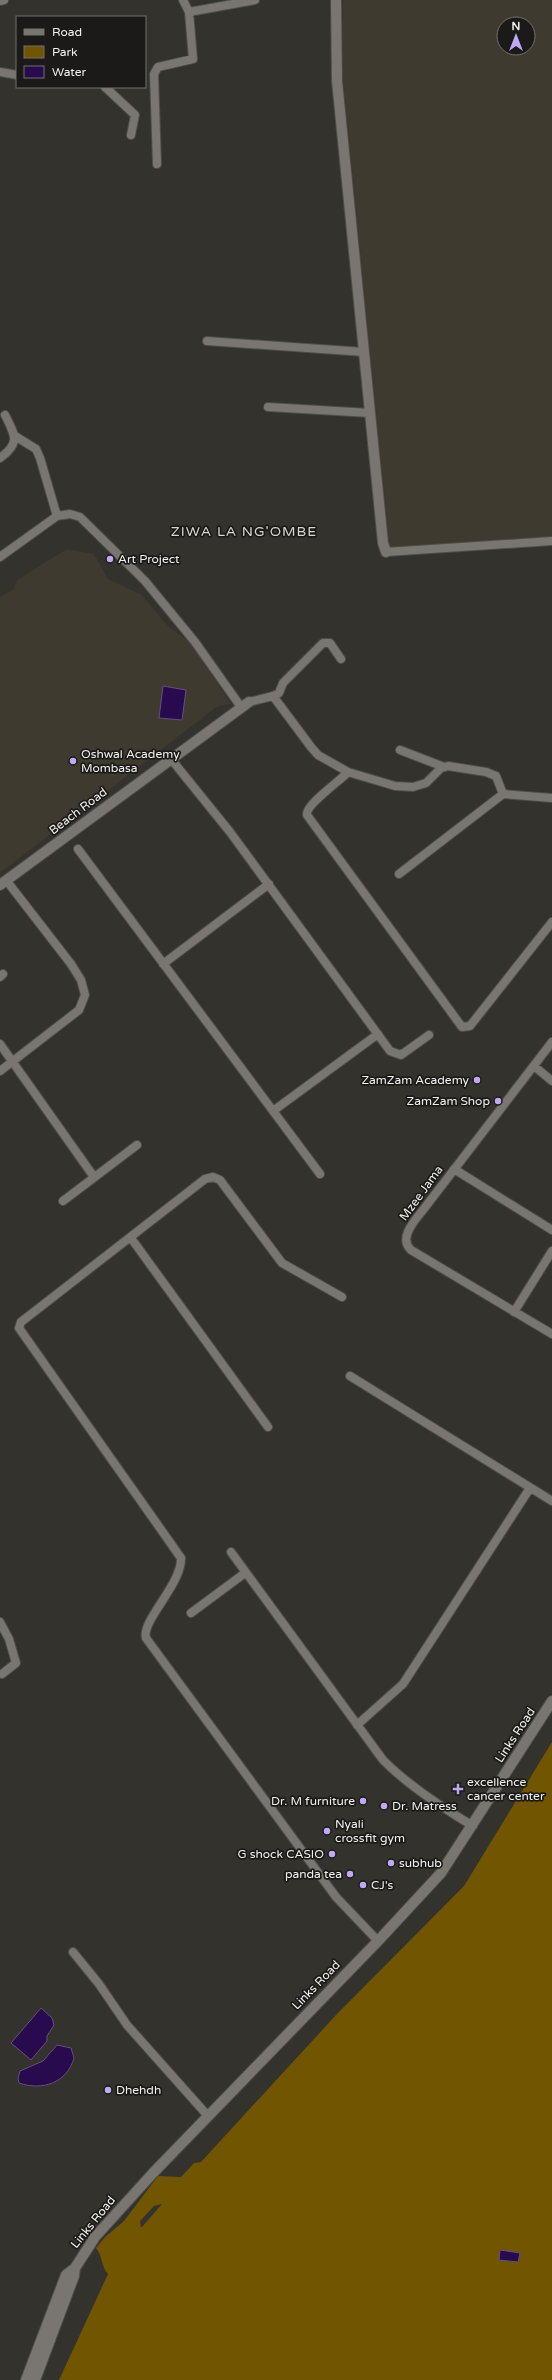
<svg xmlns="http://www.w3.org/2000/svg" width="552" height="2380" viewBox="0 0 552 2380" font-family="'Varela Round',sans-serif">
<rect width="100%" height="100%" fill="#34322d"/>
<!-- built -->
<path fill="#3f3a30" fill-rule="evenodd" d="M343,0H552V539L390,550L343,77ZM504,24H528V48H504Z
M67,549L94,554L108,579L142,595L165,623L191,644L231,704L218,706L0,873V597L14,589L17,580Z"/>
<!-- green -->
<path fill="#715500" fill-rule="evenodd" d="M552,1742V2380H59L108,2274C101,2267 103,2256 96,2248L105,2237L124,2221L158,2176L181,2177L194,2163L201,2162L336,2015L464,1886ZM162,2204L142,2227H141L140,2221L154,2206Z"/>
<!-- water -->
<path fill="#280b4e" stroke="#64507e" d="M163,686L186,690L182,720L159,718Z
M41,2008L52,2018L54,2025L47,2036V2041L31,2060L11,2043Z
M57,2045L71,2048L74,2058C67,2083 42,2091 19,2083L18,2078L20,2071L43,2061Z
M500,2250L520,2253L518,2262L499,2260Z"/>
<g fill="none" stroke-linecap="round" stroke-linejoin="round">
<!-- minor casing -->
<g stroke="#4f4d49" stroke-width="10">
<path id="minor" d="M183,0L189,12L255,0
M0,1L4,0
M0,72L17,75
M105,87L135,115L131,135
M157,164L154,74L158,67L193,59L189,12
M207,341L364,352
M268,407L370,413
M15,436L36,449L40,458L57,516
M0,458C21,443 15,435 5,415
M386,552L552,541
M0,557L57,516L70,514L80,517L145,581L195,642L241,707
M273,696L279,693L283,683L323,643H330L341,659
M249,702L273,696L311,747L318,755L348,772L395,786L413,787L426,783L441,768L448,766L486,772L496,776L503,794
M400,750L444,767
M171,759L230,832L390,1051L401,1055L429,1035
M348,772C340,781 305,805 307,815L462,1027L470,1026L552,922
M78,849L320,1174
M399,874L503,794L552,798
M163,964L269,884
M0,977L3,974
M552,1042L423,1210C415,1220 398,1238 411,1250L552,1334
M0,1044L94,1177
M534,1066L552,1081
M0,1071L79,1010L85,995L81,980L71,964L6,880
M273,1111L378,1034
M454,1169L552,1230
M63,1201L137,1145
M131,1238L268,1427
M342,1297L282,1263L220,1180L213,1177L205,1179L21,1322L19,1328L181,1558C182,1584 141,1621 146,1638L336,1897L378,1941
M514,1312L552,1251
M350,1376L552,1501
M231,1552L383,1760C409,1786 441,1807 473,1826
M191,1613L245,1573
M0,1622L9,1639L16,1663L2,1674
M357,1725L403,1684L530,1488
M73,1952L99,1984L127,2025L208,2116"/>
</g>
<!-- secondary casing -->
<g stroke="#4f4d49" stroke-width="12">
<path id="secondary" d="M336,0L337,81L383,543L386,552
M0,885L249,702
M26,2380L66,2275L75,2268L95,2237L153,2173L378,1941L441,1873L552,1701
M35,2380L74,2276L75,2268"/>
</g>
<!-- minor -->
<use href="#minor" stroke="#797671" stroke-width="8"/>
<!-- secondary -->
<use href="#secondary" stroke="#797671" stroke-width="10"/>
</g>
<!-- markers -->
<g fill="#bfa9f4" stroke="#1b1a18" stroke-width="1.5">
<circle cx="110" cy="559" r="4"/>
<circle cx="73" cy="761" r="4"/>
<circle cx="477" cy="1080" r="4"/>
<circle cx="498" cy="1101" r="4"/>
<path d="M456 1783h4v4h4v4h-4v4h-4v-4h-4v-4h4z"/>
<circle cx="363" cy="1801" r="4"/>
<circle cx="384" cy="1806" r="4"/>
<circle cx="327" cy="1831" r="4"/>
<circle cx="332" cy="1854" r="4"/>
<circle cx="391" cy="1863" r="4"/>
<circle cx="350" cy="1874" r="4"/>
<circle cx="363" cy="1885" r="4"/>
<circle cx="108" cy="2090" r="4"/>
</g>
<g text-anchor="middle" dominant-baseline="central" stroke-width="3.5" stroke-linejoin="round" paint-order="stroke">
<!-- poi labels -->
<g font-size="12" fill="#f1f0ed" stroke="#1b1a18" text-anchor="start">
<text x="118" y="559">Art Project</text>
<text x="81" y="754">Oshwal Academy<tspan x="81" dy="14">Mombasa</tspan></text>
<text x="469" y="1080" text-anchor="end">ZamZam Academy</text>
<text x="490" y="1101" text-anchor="end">ZamZam Shop</text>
<text x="467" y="1782">excellence<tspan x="467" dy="14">cancer center</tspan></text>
<text x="355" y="1801" text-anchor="end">Dr. M furniture</text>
<text x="392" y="1806">Dr. Matress</text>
<text x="335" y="1824">Nyali<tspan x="335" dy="14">crossfit gym</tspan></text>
<text x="324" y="1854" text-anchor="end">G shock CASIO</text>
<text x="399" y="1863">subhub</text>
<text x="342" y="1874" text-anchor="end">panda tea</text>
<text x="371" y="1885">CJ's</text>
<text x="116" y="2090">Dhehdh</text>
</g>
<!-- street labels -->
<g font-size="12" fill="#f1f0ed" stroke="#1b1a18">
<text transform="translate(78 811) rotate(-37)">Beach Road</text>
<text transform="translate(421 1193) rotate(-54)">Mzee Jama</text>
<text transform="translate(515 1735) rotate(-57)">Links Road</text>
<text transform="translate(316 1985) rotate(-46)">Links Road</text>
<text transform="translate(93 2222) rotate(-51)">Links Road</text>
</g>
<!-- quarter labels -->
<g font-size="14" letter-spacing="1" fill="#d8d6d0" stroke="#1b1a18">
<text x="244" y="531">ZIWA LA NG'OMBE</text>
</g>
</g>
<!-- legend -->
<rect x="16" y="16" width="130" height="72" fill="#1b1a18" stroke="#71706d"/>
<rect x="24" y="29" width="20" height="6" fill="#797671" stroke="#71706d"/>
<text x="52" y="36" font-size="12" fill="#f1f0ed">Road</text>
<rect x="24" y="46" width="20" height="12" fill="#715500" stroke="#71706d"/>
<text x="52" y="56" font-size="12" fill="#f1f0ed">Park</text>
<rect x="24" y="66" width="20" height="12" fill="#280b4e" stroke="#71706d"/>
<text x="52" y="76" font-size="12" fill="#f1f0ed">Water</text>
<!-- north arrow -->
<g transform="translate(516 36)"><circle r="19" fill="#1b1a18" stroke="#71706d"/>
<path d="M0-3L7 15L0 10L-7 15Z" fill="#bfa9f4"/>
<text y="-6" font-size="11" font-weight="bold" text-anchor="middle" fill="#f1f0ed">N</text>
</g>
</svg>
